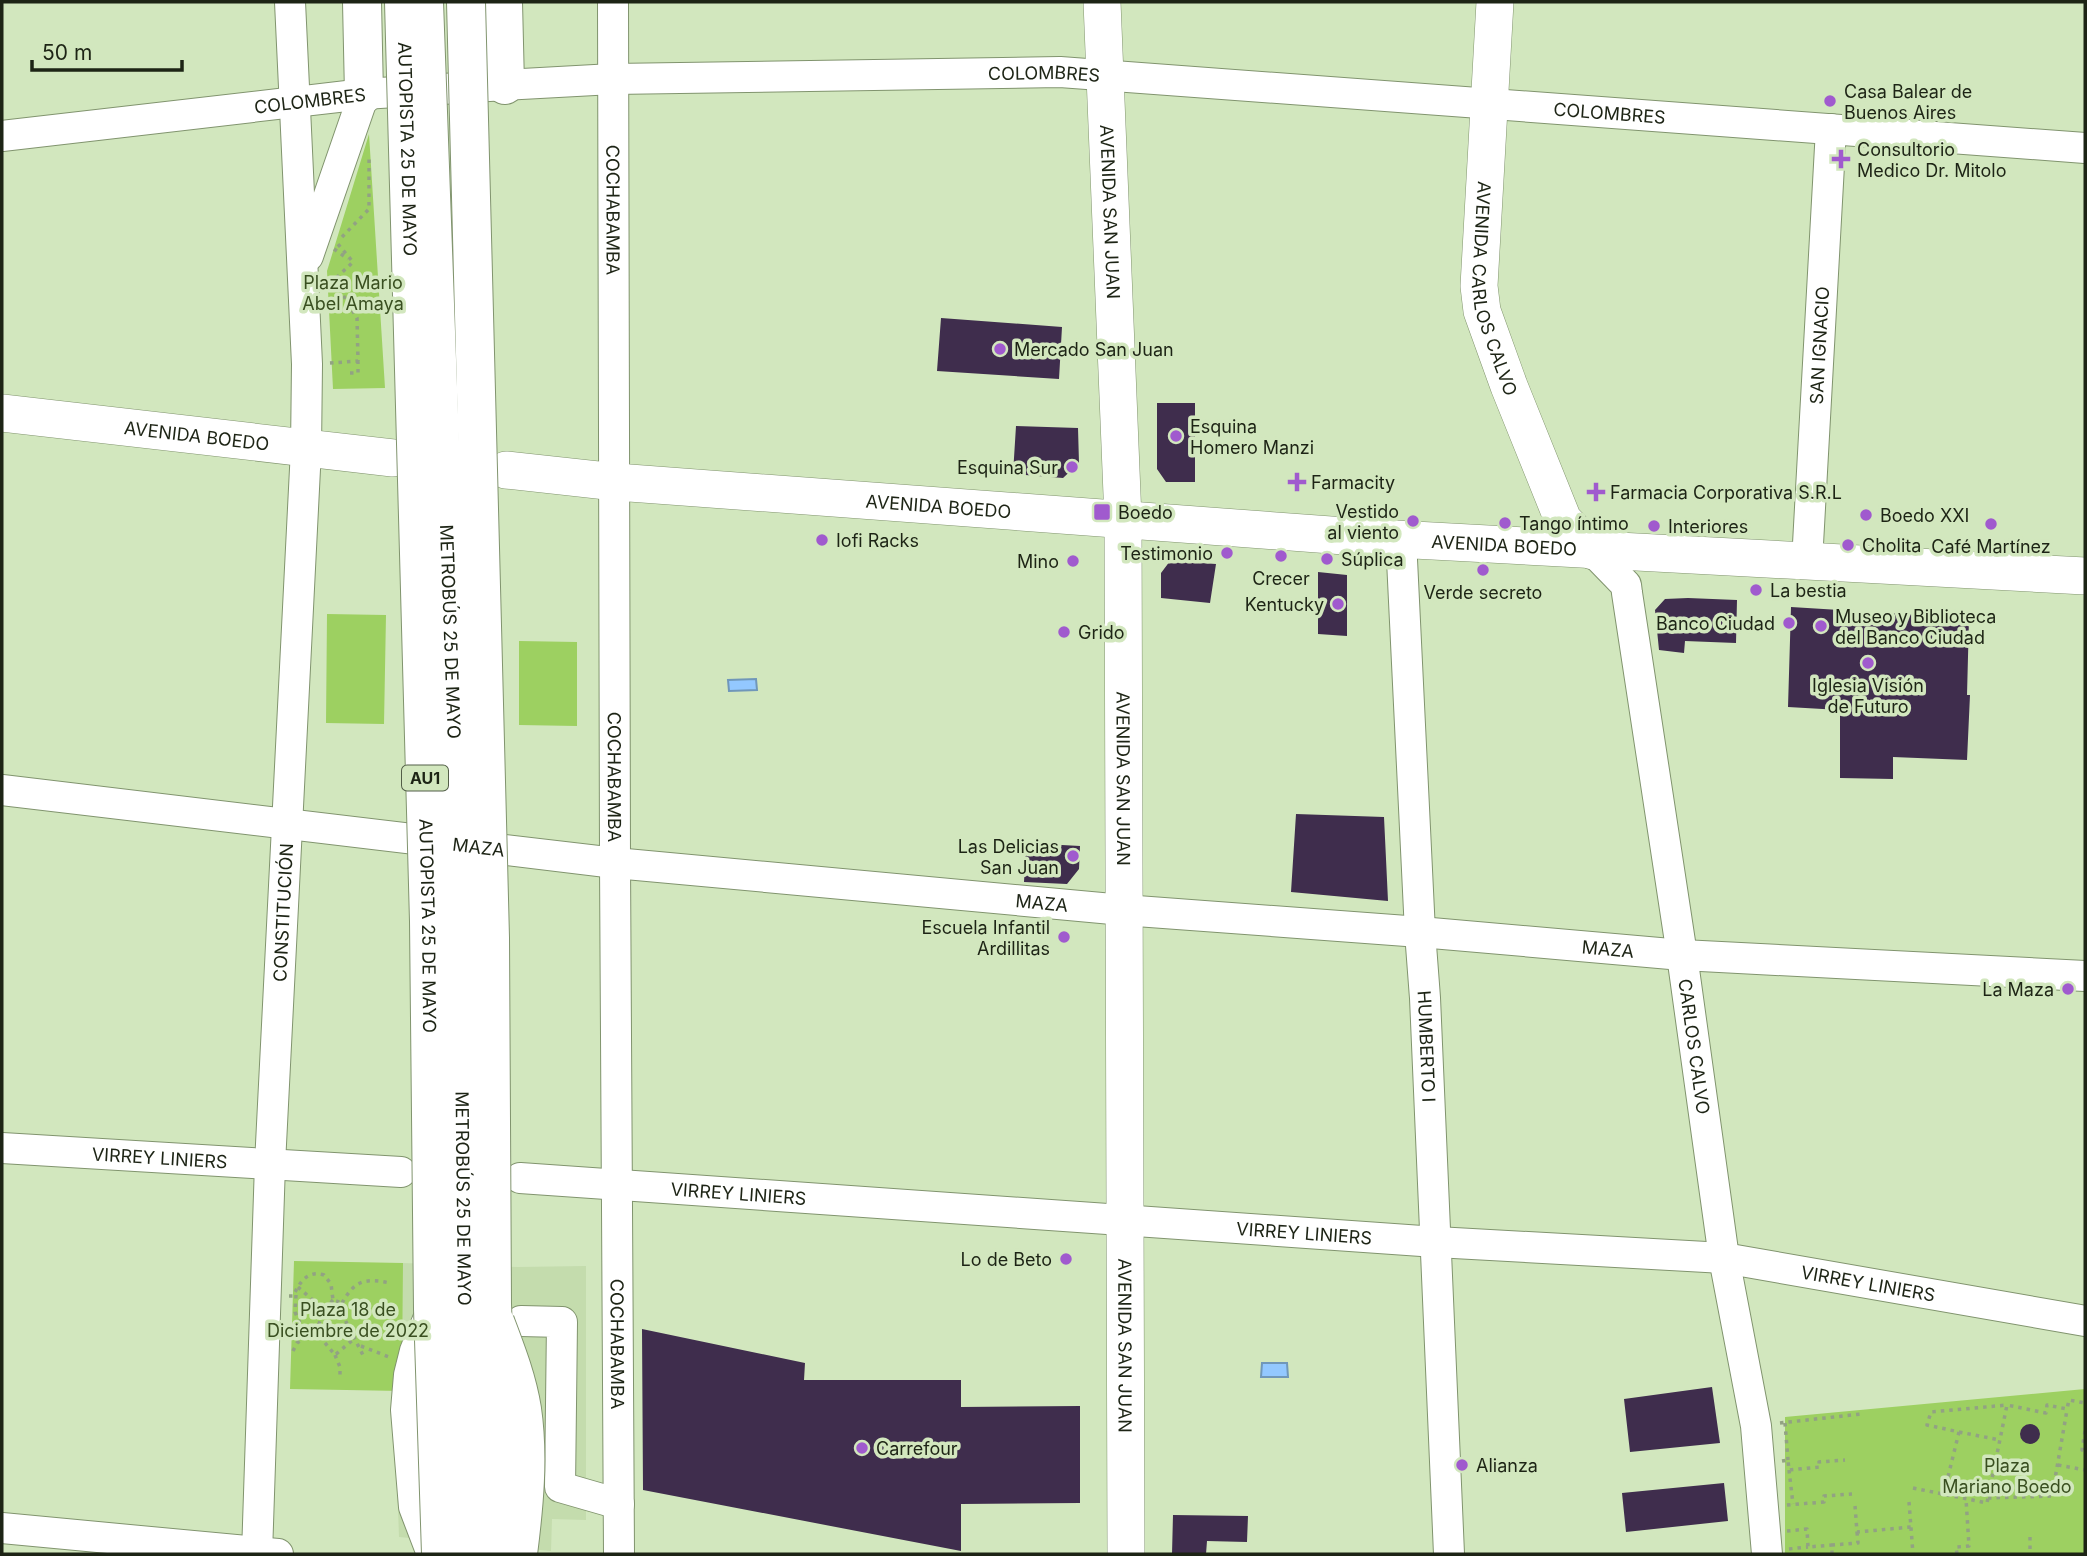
<svg xmlns="http://www.w3.org/2000/svg" width="2087" height="1556" viewBox="0 0 2087 1556" font-family="Inter,sans-serif">
<rect width="100%" height="100%" fill="#d2e7be"/>
<!-- built -->
<path fill="#c4dcad" d="M403,1263L518,1267L586,1266V1520L552,1519L551,1551L399,1537L394,1391L402,1390Z"/>
<!-- green -->
<path fill="#9dd061" d="M369,134L385,388L333,389L327,271Z
M327,614L386,615L384,724L326,723Z
M519,641L577,642V726L519,725Z
M294,1261L403,1263L402,1391L290,1389Z
M2085,1389V1554H1785V1417Z"/>
<!-- water -->
<path fill="#93c8ff" stroke="#7097b9" stroke-width="2" d="M756,679L757,690L729,691L728,680Z
M1262,1363H1287L1288,1377H1261Z"/>
<!-- building -->
<path fill="#3f2d4d" d="M941,318L1062,327L1059,379L937,371Z
M1157,403H1195V482H1166L1157,469Z
M1016,426L1078,428L1079,463L1063,478L1013,474Z
M1170,561L1216,564L1210,603L1161,598V573Z
M1318,572L1347,575V636L1318,634Z
M1688,598L1737,600L1736,643L1685,641L1684,653L1659,650L1655,610L1665,599Z
M1791,607L1969,618L1967,695H1970L1967,760L1893,757V779L1840,778V710L1788,707Z
M1296,814L1384,817L1388,901L1291,892Z
M1026,843L1080,846L1079,869L1067,884L1024,882Z
M642,1329L805,1363L804,1380H961V1407L1080,1406V1503L961,1504V1551L643,1490Z
M1712,1387L1720,1443L1630,1452L1624,1399Z
M2020 1434a10 10 0 1 1 20 0a10 10 0 1 1-20 0Z
M1724,1483L1728,1521L1626,1532L1622,1493Z
M1173,1515L1248,1516L1247,1542L1207,1541L1206,1554H1172Z"/>
<g fill="none" stroke-linecap="round" stroke-linejoin="round">
<!-- minor casing -->
<g stroke="#81946e" stroke-width="32">
<g id="minor">
<path id="s1" d="M613,2L615,863L619,1554"/>
<path id="s2" d="M2,136L364,94L505,85L613,79L1060,72L2085,148"/>
<path d="M308,256L364,94"/>
<path id="s3" d="M1401,539L1420,932L1425,998L1449,1554"/>
<path id="s4" d="M1593,551L1626,585L1627,593L1682,955L1724,1258L1756,1426L1767,1554"/>
<path id="s5" d="M1807,562L1831,129"/>
<path id="s6" d="M2,790L615,863L1123,910L1420,932L1682,955L2085,976"/>
<path id="s7" d="M2,1148L401,1172"/>
<path id="s8" d="M520,1178L1436,1242L1724,1258L2085,1321"/>
<path d="M431,1312L415,1351L409,1375L406,1410L414,1507L432,1554"/>
<path d="M521,1321L562,1322L560,1487L619,1504"/>
<path d="M2,1528L278,1554"/>
<path id="s9" d="M257,1554L270,1164L306,449L307,364L290,2"/>
</g>
</g>
<!-- major casing -->
<g stroke="#81946e" stroke-width="38">
<g id="major">
<path id="s10" d="M1102,2L1123,519L1126,1554"/>
<path id="s11" d="M1495,2L1479,286L1482,311L1509,386L1563,520L1593,551"/>
<path id="s12" d="M2,413L393,458"/>
<path id="s13" d="M506,470L616,482L1358,537L2085,576"/>
</g>
</g>
<!-- highway casing -->
<g stroke="#81946e" stroke-width="40">
<path id="highway" d="M362,2L364,94
M503,2L505,85"/>
</g>
<!-- path -->
<path stroke="#92a283" stroke-width="3.5" stroke-dasharray="3.5 5" stroke-linecap="butt" d="M342,237L369,209V158
M334,249L348,259
M330,363L358,361L357,318L334,280L353,262L337,243
M350,373H358V362
M298,1287L324,1310
M296,1295L295,1312L305,1334L307,1336L316,1332
M289,1296H293C300,1282 307,1270 324,1275L331,1284L333,1300L342,1303L341,1312L365,1359
M333,1300L324,1310L316,1332L335,1355L355,1338
M342,1303C355,1280 365,1278 390,1283
M361,1346L389,1357
M293,1351L297,1343L307,1336
M335,1355L340,1367V1379
M1780,1423L1861,1414
M1785,1423L1788,1460
M2085,1431L2082,1450L2085,1451
M1959,1432L2000,1440
M1782,1461L1788,1460L1789,1470L1820,1467L1819,1462L1845,1460
M2058,1465L2085,1470
M1789,1470L1793,1504
M1913,1488L1987,1503L2007,1405L2046,1413L2047,1405L2067,1409L2069,1400L2085,1403
M1944,1493L1959,1432L1927,1425L1931,1412L2007,1405
M1988,1498L2052,1496L2067,1410
M1909,1502L1913,1554
M1787,1505L1824,1502V1496L1852,1494
M1855,1506L1857,1532L1911,1527
M1787,1531L1807,1529L1808,1547L1832,1545
M2030,1537V1554
M1789,1549L1808,1547
M1832,1554V1545L1858,1543L1857,1532
M1957,1554L1956,1547L1969,1546L1966,1499"/>
<!-- minor -->
<use href="#minor" stroke="#fff" stroke-width="30"/>
<!-- major -->
<use href="#major" stroke="#fff" stroke-width="37"/>
<!-- highway -->
<use href="#highway" stroke="#fff" stroke-width="38"/>
<!-- minor-bridge casing -->
<g stroke="#81946e" stroke-width="32" stroke-linecap="butt">
<g id="minor-bridge">
<path id="s14" d="M428,2L460,882L468,1554"/>
<path d="M499,1321C510,1350 521,1378 526,1409C533,1456 528,1507 522,1554"/>
</g>
</g>
<!-- highway-bridge casing -->
<g stroke="#81946e" stroke-width="40" stroke-linecap="butt">
<g id="highway-bridge">
<path id="s15" d="M404,2L429,921L433,1309L441,1554"/>
<path d="M466,2L490,938L492,1304L497,1455V1554"/>
</g>
</g>
<!-- minor-bridge -->
<use href="#minor-bridge" stroke="#fff" stroke-width="30"/>
<!-- highway-bridge -->
<use href="#highway-bridge" stroke="#fff" stroke-width="38"/>
</g>
<!-- markers -->
<g fill="#a05ace" stroke="#d2e7be" stroke-width="2.5">
<circle cx="1830" cy="101" r="7"/>
<path d="M1837.5 148.5h7v7h7v7h-7v7h-7v-7h-7v-7h7z"/>
<circle cx="1000" cy="349" r="7"/>
<circle cx="1176" cy="436" r="7"/>
<circle cx="1072" cy="467" r="7"/>
<path d="M1293.5 471.5h7v7h7v7h-7v7h-7v-7h-7v-7h7z"/>
<path d="M1592.5 481.5h7v7h7v7h-7v7h-7v-7h-7v-7h7z"/>
<rect x="1093" y="503" width="18" height="18" rx="3.5"/>
<circle cx="1866" cy="515" r="7"/>
<circle cx="1413" cy="521" r="7"/>
<circle cx="1505" cy="523" r="7"/>
<circle cx="1991" cy="524" r="7"/>
<circle cx="1654" cy="526" r="7"/>
<circle cx="822" cy="540" r="7"/>
<circle cx="1848" cy="545" r="7"/>
<circle cx="1227" cy="553" r="7"/>
<circle cx="1281" cy="556" r="7"/>
<circle cx="1327" cy="559" r="7"/>
<circle cx="1073" cy="561" r="7"/>
<circle cx="1483" cy="570" r="7"/>
<circle cx="1756" cy="590" r="7"/>
<circle cx="1338" cy="604" r="7"/>
<circle cx="1789" cy="623" r="7"/>
<circle cx="1821" cy="626" r="7"/>
<circle cx="1064" cy="632" r="7"/>
<circle cx="1868" cy="663" r="7"/>
<circle cx="1073" cy="856" r="7"/>
<circle cx="1064" cy="937" r="7"/>
<circle cx="2068" cy="989" r="7"/>
<circle cx="1066" cy="1259" r="7"/>
<circle cx="862" cy="1448" r="7"/>
<circle cx="1462" cy="1465" r="7"/>
</g>
<g text-anchor="middle" dominant-baseline="central" stroke-width="7" stroke-linejoin="round" paint-order="stroke">
<!-- shield labels -->
<rect fill="#d2e7be" stroke="#535e48" stroke-width="2" x="402" y="765.5" width="46" height="25" rx="5"/>
<g font-size="16" font-weight="bold" fill="#1d2415">
<text x="425" y="778">AU1</text>
</g>
<!-- street labels -->
<g font-size="18" fill="#1d2415" stroke="#d2e7be">
<text stroke="none"><textPath href="#s2" startOffset="1045">COLOMBRES</textPath></text>
<text stroke="none"><textPath href="#s2" startOffset="310">COLOMBRES</textPath></text>
<text stroke="none"><textPath href="#s2" startOffset="1612">COLOMBRES</textPath></text>
<text stroke="none"><textPath href="#s15" startOffset="147">AUTOPISTA 25 DE MAYO</textPath></text>
<text stroke="none"><textPath href="#s1" startOffset="208">COCHABAMBA</textPath></text>
<text stroke="none"><textPath href="#s10" startOffset="210">AVENIDA SAN JUAN</textPath></text>
<text stroke="none"><textPath href="#s11" startOffset="289">AVENIDA CARLOS CALVO</textPath></text>
<text stroke="none"><textPath href="#s5" startOffset="217">SAN IGNACIO</textPath></text>
<text stroke="none"><textPath href="#s12" startOffset="196">AVENIDA BOEDO</textPath></text>
<text stroke="none"><textPath href="#s13" startOffset="434">AVENIDA BOEDO</textPath></text>
<text stroke="none"><textPath href="#s13" startOffset="1001">AVENIDA BOEDO</textPath></text>
<text stroke="none"><textPath href="#s14" startOffset="630">METROBÚS 25 DE MAYO</textPath></text>
<text stroke="none"><textPath href="#s1" startOffset="775">COCHABAMBA</textPath></text>
<text stroke="none"><textPath href="#s10" startOffset="777">AVENIDA SAN JUAN</textPath></text>
<text stroke="none"><textPath href="#s6" startOffset="480">MAZA</textPath></text>
<text stroke="none"><textPath href="#s6" startOffset="1046">MAZA</textPath></text>
<text stroke="none"><textPath href="#s9" startOffset="642">CONSTITUCIÓN</textPath></text>
<text stroke="none"><textPath href="#s15" startOffset="924">AUTOPISTA 25 DE MAYO</textPath></text>
<text stroke="none"><textPath href="#s6" startOffset="1614">MAZA</textPath></text>
<text stroke="none"><textPath href="#s4" startOffset="514">CARLOS CALVO</textPath></text>
<text stroke="none"><textPath href="#s3" startOffset="508">HUMBERTO I</textPath></text>
<text stroke="none"><textPath href="#s7" startOffset="158">VIRREY LINIERS</textPath></text>
<text stroke="none"><textPath href="#s8" startOffset="219">VIRREY LINIERS</textPath></text>
<text stroke="none"><textPath href="#s14" startOffset="1197">METROBÚS 25 DE MAYO</textPath></text>
<text stroke="none"><textPath href="#s8" startOffset="786">VIRREY LINIERS</textPath></text>
<text stroke="none"><textPath href="#s8" startOffset="1353">VIRREY LINIERS</textPath></text>
<text stroke="none"><textPath href="#s1" startOffset="1342">COCHABAMBA</textPath></text>
<text stroke="none"><textPath href="#s10" startOffset="1344">AVENIDA SAN JUAN</textPath></text>
</g>
<!-- poi labels -->
<g font-size="18" fill="#1d2415" stroke="#d2e7be" text-anchor="start">
<text x="1844" y="91">Casa Balear de<tspan x="1844" dy="21">Buenos Aires</tspan></text>
<text x="1857" y="149">Consultorio<tspan x="1857" dy="21">Medico Dr. Mitolo</tspan></text>
<text x="1014" y="349">Mercado San Juan</text>
<text x="1190" y="426">Esquina<tspan x="1190" dy="21">Homero Manzi</tspan></text>
<text x="1058" y="467" text-anchor="end">Esquina Sur</text>
<text x="1311" y="482">Farmacity</text>
<text x="1610" y="492">Farmacia Corporativa S.R.L</text>
<text x="1399" y="511" text-anchor="end">Vestido<tspan x="1399" dy="21">al viento</tspan></text>
<text x="1118" y="512">Boedo</text>
<text x="1880" y="515">Boedo XXI</text>
<text x="1519" y="523">Tango íntimo</text>
<text x="1668" y="526">Interiores</text>
<text x="836" y="540">Iofi Racks</text>
<text x="1862" y="545">Cholita</text>
<text x="1991" y="546" text-anchor="middle">Café Martínez</text>
<text x="1213" y="553" text-anchor="end">Testimonio</text>
<text x="1341" y="559">Súplica</text>
<text x="1059" y="561" text-anchor="end">Mino</text>
<text x="1281" y="578" text-anchor="middle">Crecer</text>
<text x="1770" y="590">La bestia</text>
<text x="1483" y="592" text-anchor="middle">Verde secreto</text>
<text x="1324" y="604" text-anchor="end">Kentucky</text>
<text x="1835" y="616">Museo y Biblioteca<tspan x="1835" dy="21">del Banco Ciudad</tspan></text>
<text x="1775" y="623" text-anchor="end">Banco Ciudad</text>
<text x="1078" y="632">Grido</text>
<text x="1868" y="685" text-anchor="middle">Iglesia Visión<tspan x="1868" dy="21">de Futuro</tspan></text>
<text x="1059" y="846" text-anchor="end">Las Delicias<tspan x="1059" dy="21">San Juan</tspan></text>
<text x="1050" y="927" text-anchor="end">Escuela Infantil<tspan x="1050" dy="21">Ardillitas</tspan></text>
<text x="2054" y="989" text-anchor="end">La Maza</text>
<text x="1052" y="1259" text-anchor="end">Lo de Beto</text>
<text x="876" y="1448">Carrefour</text>
<text x="1476" y="1465">Alianza</text>
</g>
<!-- park labels -->
<g font-size="18" fill="#394f20" stroke="#d2e7be">
<text x="353" y="282">Plaza Mario<tspan x="353" dy="21">Abel Amaya</tspan></text>
<text x="348" y="1309">Plaza 18 de<tspan x="348" dy="21">Diciembre de 2022</tspan></text>
<text x="2007" y="1465">Plaza<tspan x="2007" dy="21">Mariano Boedo</tspan></text>
</g>
</g>
<!-- border -->
<rect width="2087" height="1556" fill="none" stroke="#1d2415" stroke-width="7"/>
<!-- scale -->
<path d="M32 60v10h150v-10" fill="none" stroke="#1d2415" stroke-width="3.5"/>
<text x="42" y="60" font-size="21" fill="#1d2415" stroke="#d2e7be" stroke-width="5" paint-order="stroke">50 m</text>
</svg>
